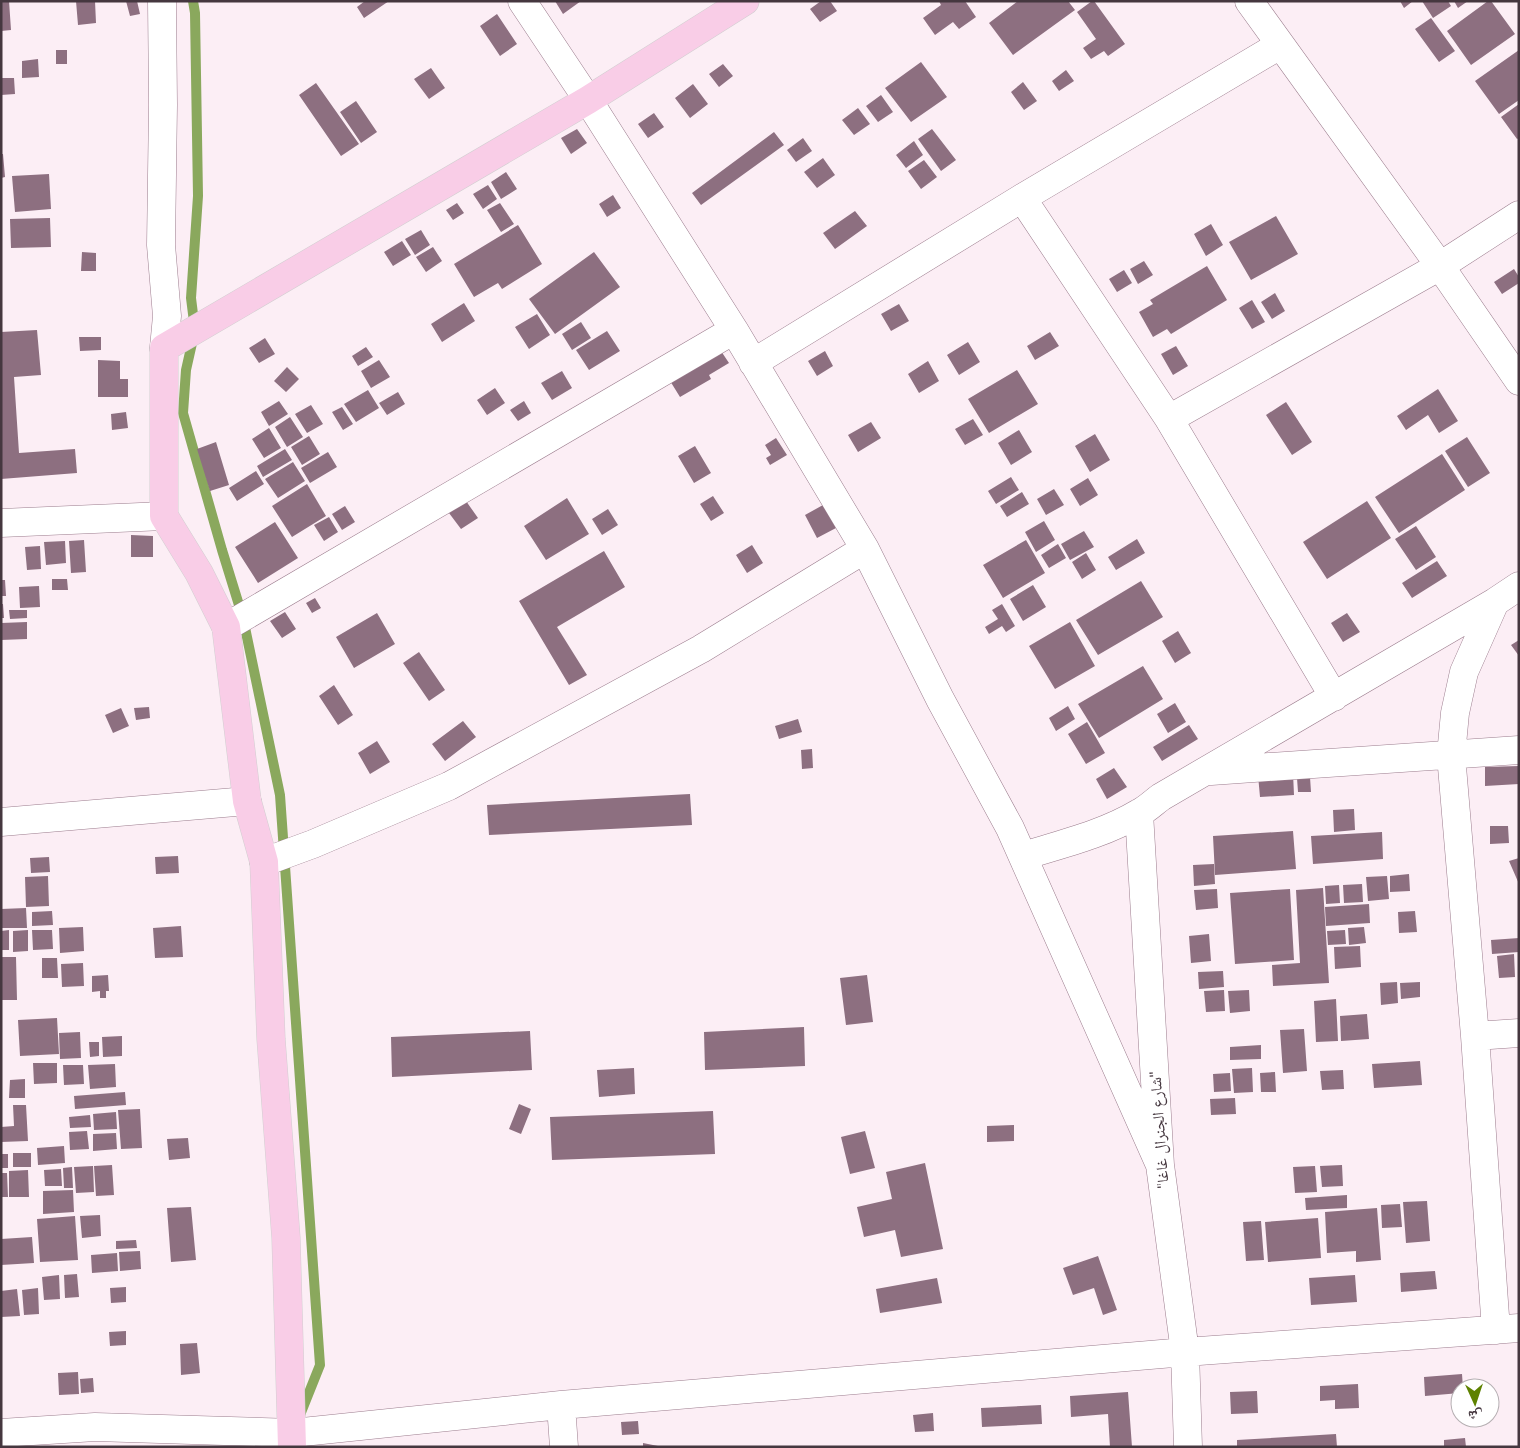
<svg xmlns="http://www.w3.org/2000/svg" width="1520" height="1448" viewBox="0 0 1520 1448" font-family="Arial,'Noto Naskh Arabic',sans-serif">
<rect width="100%" height="100%" fill="#fceef5"/>
<g fill="none" stroke-linecap="round" stroke-linejoin="round">
<!-- stream -->
<path stroke="#8aa85d" stroke-width="10" d="M193,1L195,13L198,196L191,298L195,330L186,370L183,413L222,550L243,618L280,795L320,1365L300,1415"/>
</g>
<!-- building -->
<path fill="#8d6f80" d="M9,1L11,30L1,31V2Z
M76,1H95L96,23L78,25Z
M126,1H137L140,14L130,16Z
M365,1H389L364,18L357,7Z
M555,1H581L563,14Z
M821,1H830L837,11L820,22L810,9Z
M939,1H965L976,17L959,29L953,22L935,35L923,18L941,5Z
M1018,1H1068L1075,10L1013,55L989,23Z
M1092,1H1094L1125,44L1108,56L1104,51L1091,59L1083,48L1096,39L1077,12Z
M1400,1H1413L1404,8Z
M1422,1H1448L1451,6L1433,18Z
M1454,1H1468L1458,8Z
M1488,1H1491L1515,34L1471,65L1447,31Z
M497,14L517,44L500,56L480,26Z
M1431,18L1455,51L1439,62L1415,29Z
M56,50H67V64H56Z
M1519,50V100L1499,114L1475,81Z
M38,59L39,77L22,78V61Z
M921,62L947,97L911,122L885,88Z
M723,64L733,76L719,87L709,74Z
M431,68L445,88L429,99L414,79Z
M1066,70L1074,81L1059,91L1052,81Z
M1,78H14L15,94L1,95Z
M1023,82L1037,101L1024,110L1011,92Z
M316,83L359,144L341,156L299,95Z
M693,84L708,104L690,118L675,98Z
M881,95L893,112L878,122L866,106Z
M356,101L377,132L361,143L340,112Z
M1519,104V138L1517,139L1501,117Z
M858,108L870,124L854,135L842,120Z
M654,113L664,127L648,138L638,124Z
M577,129L587,143L571,154L561,138Z
M932,129L956,160L941,171L918,139Z
M774,132L784,145L701,205L692,193Z
M803,138L812,151L796,162L787,150Z
M914,141L923,155L906,168L896,155Z
M1,154H3L5,177L1,178Z
M823,158L835,175L817,188L804,172Z
M924,160L937,177L921,189L908,171Z
M506,172L517,189L501,199L491,182Z
M49,174L51,209L15,212L12,176Z
M488,185L497,199L483,209L473,194Z
M613,195L621,208L607,217L599,204Z
M457,203L464,213L453,220L446,210Z
M500,203L514,224L501,232L487,210Z
M855,211L867,226L835,249L823,233Z
M1276,216L1298,254L1251,280L1229,242Z
M50,218L51,247L11,248L10,219Z
M1211,224L1223,245L1206,256L1194,234Z
M518,225L542,264L502,289L498,283L474,297L454,264Z
M421,230L430,245L415,255L405,239Z
M402,241L411,255L393,266L384,252Z
M433,247L442,261L426,272L416,257Z
M82,252L96,253V271H81Z
M594,252L620,287L555,334L529,299Z
M1144,261L1153,275L1138,284L1130,269Z
M1207,266L1227,300L1171,334L1167,329L1153,337L1139,312L1153,304L1150,300Z
M1514,269L1519,277V283L1502,294L1494,282Z
M1124,270L1132,283L1117,292L1109,279Z
M1275,293L1285,311L1272,319L1261,302Z
M1252,300L1265,322L1252,329L1239,308Z
M464,303L475,321L442,342L431,324Z
M899,304L909,321L891,331L881,314Z
M537,314L550,335L529,349L515,327Z
M581,322L591,338L572,350L562,334Z
M37,330L41,375L14,377L19,453L75,449L77,473L1,479V332Z
M607,331L620,351L589,370L576,350Z
M1050,332L1059,346L1035,360L1027,346Z
M79,337H101V350L80,351Z
M265,338L275,354L259,363L249,348Z
M968,342L980,362L959,375L947,355Z
M717,345L729,363L709,375L711,379L680,397L667,376Z
M1176,346L1188,366L1173,375L1161,354Z
M366,347L373,357L358,366L352,356Z
M825,351L833,366L817,376L808,361Z
M98,360L120,361V379H128V397H98Z
M379,360L390,377L371,388L361,371Z
M928,361L939,381L919,393L908,374Z
M287,367L299,379L286,392L274,381Z
M1017,370L1038,404L989,433L968,399Z
M562,371L572,388L552,400L541,383Z
M495,388L505,403L487,415L477,400Z
M1438,389L1458,421L1439,433L1428,415L1406,430L1397,416Z
M368,390L379,408L356,422L344,404Z
M398,392L405,404L387,415L379,403Z
M279,401L288,414L269,426L261,412Z
M524,401L531,413L518,421L510,410Z
M1286,402L1312,442L1292,455L1266,415Z
M311,405L323,424L307,433L295,414Z
M342,407L353,424L343,430L332,412Z
M126,412L128,428L112,430L111,414Z
M290,417L303,437L287,447L275,427Z
M973,419L983,435L965,445L955,429Z
M871,422L881,438L858,452L848,435Z
M269,428L281,448L264,458L252,439Z
M1019,430L1032,452L1011,465L998,443Z
M1095,434L1110,460L1090,472L1075,446Z
M309,436L320,454L302,465L291,447Z
M1467,437L1490,473L1468,487L1445,451Z
M776,438L787,455L770,465L766,458L771,455L765,445Z
M216,442L229,485L210,491L197,449Z
M695,446L711,473L694,483L678,456Z
M285,449L292,460L263,477L257,466Z
M328,452L337,467L310,483L301,468Z
M1442,454L1465,490L1399,533L1375,497Z
M293,462L305,481L278,498L265,479Z
M256,471L264,484L237,501L229,488Z
M1011,477L1019,490L996,504L988,491Z
M1088,478L1098,495L1080,506L1070,489Z
M307,484L326,516L292,537L272,506Z
M1054,489L1064,505L1046,515L1037,499Z
M1022,492L1029,504L1007,517L1000,506Z
M713,496L724,513L711,521L700,504Z
M567,498L589,534L546,560L524,526Z
M466,501L478,518L461,529L449,513Z
M1367,501L1391,538L1327,579L1303,542Z
M823,505L836,528L817,538L805,515Z
M345,506L355,522L342,530L332,514Z
M608,509L618,525L602,535L592,519Z
M329,517L338,532L324,541L314,525Z
M1044,521L1055,540L1036,552L1025,532Z
M275,522L298,558L258,583L235,547Z
M1416,526L1436,557L1416,570L1395,539Z
M1084,531L1094,547L1070,560L1061,544Z
M131,535L153,536V557H131Z
M1137,539L1145,553L1116,570L1108,557Z
M84,540L86,572L71,573L69,541Z
M1026,540L1045,573L1003,598L983,565Z
M65,541L66,563L46,565L44,542Z
M1058,544L1066,558L1049,568L1041,555Z
M752,545L763,563L747,573L736,555Z
M40,546L41,569L27,570L25,547Z
M604,551L625,587L557,627L587,675L569,685L519,601Z
M1086,553L1096,570L1082,579L1072,562Z
M1437,561L1447,576L1412,598L1402,583Z
M52,579H67L68,590H52Z
M1,580H5L6,596H1Z
M1141,581L1163,617L1098,655L1076,620Z
M1033,585L1046,607L1023,621L1010,599Z
M39,586L40,607L20,608L19,587Z
M315,598L321,608L312,613L306,603Z
M1,604H3L4,618H1Z
M1002,604L1015,626L1006,632L1002,626L989,634L985,627L998,619L992,610Z
M9,610H27V618L10,619Z
M285,612L296,629L282,638L270,621Z
M377,613L395,644L354,668L336,637Z
M1347,613L1360,632L1343,642L1331,623Z
M27,622V639L1,640V623Z
M1070,622L1095,666L1055,689L1029,646Z
M1178,631L1191,653L1175,663L1162,641Z
M1519,640V656L1511,645Z
M419,652L445,690L429,701L403,663Z
M1143,666L1163,699L1099,738L1078,704Z
M334,685L353,715L338,725L319,696Z
M1175,703L1186,722L1168,733L1157,714Z
M1068,706L1075,719L1056,731L1049,718Z
M149,707L150,718L136,720L134,708Z
M121,708L129,726L113,733L105,715Z
M798,719L802,732L779,739L775,726Z
M463,721L476,737L445,761L432,744Z
M1087,722L1105,753L1086,764L1068,734Z
M1189,725L1198,739L1162,761L1153,747Z
M377,741L390,762L370,774L358,753Z
M812,749L813,768L802,769L801,750Z
M1519,766V784L1485,786V767Z
M1114,768L1127,787L1107,799L1096,779Z
M1293,773L1294,795L1260,797L1258,775Z
M1310,777L1311,792H1298L1297,778Z
M690,794L692,825L489,835L487,805Z
M1354,809L1355,830L1334,832L1333,810Z
M1490,826H1508L1509,843L1490,844Z
M1293,831L1296,869L1215,875L1213,836Z
M1382,832L1383,859L1313,864L1311,836Z
M178,856L179,873L156,874L155,857Z
M49,857L50,872L31,873L30,858Z
M1519,858V884L1509,861Z
M1214,864L1215,884L1194,886L1193,865Z
M1409,874L1410,891L1390,892V876Z
M48,876L49,906L26,907L25,877Z
M1387,876L1389,899L1368,901L1366,877Z
M1362,884L1363,902L1344,903L1343,885Z
M1339,885L1340,903L1326,904L1325,886Z
M1323,888L1329,983L1273,986L1272,965L1300,963L1296,890Z
M1217,889L1218,908L1196,910L1194,890Z
M1290,889L1294,960L1235,964L1230,893Z
M1369,904L1370,923L1326,926L1325,907Z
M26,908L27,928H1V909Z
M52,911L53,925L32,926V912Z
M1415,911L1417,932L1399,933L1398,912Z
M181,926L183,957L155,958L153,928Z
M83,927L84,951L60,953L59,928Z
M1364,927L1366,943L1349,945L1348,928Z
M9,930V950H1V931Z
M28,930V951L13,952V931Z
M32,930H52L53,949L33,950Z
M1345,930L1346,944L1328,945L1327,931Z
M1209,934L1211,961L1191,963L1189,936Z
M1519,938V952L1492,954L1491,940Z
M1360,946L1361,967L1335,969L1334,947Z
M1514,954L1515,977L1499,978L1497,956Z
M1,957H16L17,1000H1Z
M42,958H57L58,978H42Z
M83,963L84,986L62,987L61,964Z
M1223,971L1224,987L1199,989L1198,972Z
M108,975L109,991H106V998H100V991L92,992V976Z
M867,975L873,1022L846,1025L840,978Z
M1397,982L1398,1003L1381,1005L1380,983Z
M1420,982V997L1401,999L1400,983Z
M1224,990L1225,1011L1206,1012L1204,991Z
M1249,990L1250,1011L1230,1013L1228,991Z
M1336,999L1338,1041L1316,1042L1314,1001Z
M1367,1014L1369,1039L1341,1041L1340,1016Z
M57,1018L59,1054L20,1056L18,1020Z
M804,1027L805,1066L705,1070L704,1032Z
M1304,1029L1307,1071L1283,1073L1280,1030Z
M530,1031L532,1070L392,1077L391,1037Z
M80,1032L81,1058L60,1059L59,1033Z
M122,1036V1056L103,1057L102,1037Z
M89,1042H99V1056L90,1057Z
M1261,1045V1059L1230,1060V1047Z
M1420,1061L1422,1085L1374,1088L1372,1064Z
M33,1063H57V1083L34,1084Z
M115,1064L116,1087L90,1089L88,1065Z
M63,1065H83L84,1084L64,1085Z
M634,1068L635,1094L599,1097L597,1070Z
M1252,1068L1253,1092L1234,1093L1232,1069Z
M1343,1070L1344,1089L1322,1090L1320,1071Z
M1275,1072L1276,1092H1261L1260,1073Z
M1230,1073L1231,1091L1214,1092L1213,1074Z
M25,1079V1098H9L10,1080Z
M125,1092L126,1105L75,1109L74,1096Z
M1235,1098L1236,1114L1211,1115L1210,1099Z
M519,1104L531,1109L521,1134L509,1129Z
M13,1105H26L28,1141L1,1142V1127L14,1126Z
M140,1109L142,1148L121,1149L118,1110Z
M713,1111L715,1154L552,1160L550,1117Z
M116,1112L117,1129L94,1130L93,1114Z
M90,1115L91,1127L70,1128L69,1117Z
M1014,1125V1141L987,1142V1126Z
M87,1131L89,1149L70,1150L69,1132Z
M865,1131L875,1168L850,1174L841,1137Z
M116,1133L117,1149L93,1151V1134Z
M188,1138L190,1158L169,1160L167,1139Z
M64,1146L65,1163L38,1165L37,1148Z
M13,1153H31V1167H13Z
M1,1154H8V1168H1Z
M925,1163L943,1249L901,1257L895,1230L864,1237L857,1207L892,1199L886,1172Z
M112,1165L114,1195L96,1196L94,1166Z
M1342,1165L1343,1186L1322,1187L1320,1166Z
M93,1166L94,1192L76,1193L74,1167Z
M1315,1166L1317,1192L1295,1193L1293,1167Z
M72,1167L73,1188H64L63,1168Z
M61,1169L62,1186H45L44,1170Z
M28,1170L29,1197H9V1171Z
M1,1173H7L8,1197H1Z
M73,1190L74,1212L43,1214V1191Z
M1347,1195V1208L1306,1210L1305,1198Z
M1427,1201L1430,1241L1406,1243L1403,1202Z
M1400,1204L1402,1227L1382,1228L1381,1205Z
M191,1207L196,1260L171,1262L167,1208Z
M1377,1208L1381,1260L1356,1262V1251L1327,1253L1325,1212Z
M100,1215L101,1236L82,1238L80,1216Z
M75,1216L78,1260L40,1262L37,1219Z
M1318,1218L1321,1258L1268,1262L1265,1222Z
M1261,1221L1264,1260L1246,1261L1243,1222Z
M32,1237L34,1263L1,1265V1239Z
M136,1240L137,1248L116,1249V1241Z
M140,1251L141,1269L120,1271L119,1252Z
M117,1253L118,1271L92,1273L91,1255Z
M1098,1256L1117,1310L1103,1315L1094,1288L1073,1295L1063,1268Z
M1435,1271L1437,1289L1401,1292L1400,1273Z
M77,1274L79,1297L65,1298L64,1275Z
M59,1275L60,1299L44,1300L42,1277Z
M1355,1275L1357,1302L1311,1305L1309,1278Z
M937,1278L942,1303L880,1313L876,1289Z
M126,1287V1302L111,1303L110,1288Z
M38,1288L39,1314L24,1315L22,1290Z
M17,1289L20,1316L1,1317V1291Z
M126,1331V1345L110,1346L109,1332Z
M197,1343L200,1373L181,1375L180,1344Z
M78,1372L79,1394L59,1395L58,1373Z
M1462,1374L1463,1388H1460V1393L1425,1396L1424,1377Z
M93,1378L94,1392L81,1393L80,1379Z
M1358,1384L1359,1408L1335,1409V1400L1320,1401V1386Z
M1257,1391L1258,1413L1231,1414L1230,1392Z
M1128,1392L1132,1447H1110L1108,1414L1071,1417L1070,1396Z
M1041,1405L1042,1424L982,1427L981,1408Z
M933,1413L934,1431L915,1432L913,1415Z
M638,1421L639,1434L622,1435L621,1422Z
M1336,1434L1337,1447H1237V1440Z
M1465,1438L1466,1447H1444V1440Z
M643,1443L658,1446V1447H643Z"/>
<g fill="none" stroke-linecap="round" stroke-linejoin="round">
<!-- minor casing -->
<g stroke="#9c7d8e" stroke-width="29">
<path id="minor" d="M162,1L163,105L161,245L167,316L164,348
M522,1L588,100L734,330L865,549L940,699L1010,828L1160,1165
M1249,1L1440,266L1519,381
M1022,198L1169,419L1334,697
M753,363L1022,198L1280,45
M1169,419L1440,266L1519,215
M1,523L164,516
M1495,602L1464,672L1455,713L1451,755L1475,1036L1496,1330
M226,627L734,330
M1211,771L1519,750
M1139,813L1160,1165L1185,1352L1188,1447
M1,822L247,801
M1023,856C1062,844 1104,834 1139,813C1147,809 1154,802 1161,797L1495,602L1519,586
M264,862L313,844L449,786L701,649L865,549
M1475,1036L1519,1033
M561,1405L564,1447
M1,1433L95,1427L293,1433L561,1405L1185,1352L1519,1328"/>
</g>
<!-- major casing -->
<g stroke="#d2cfd1" stroke-width="29">
<path id="major" d="M292,1447L286,1238L271,1039L264,862L247,801L226,627L199,573L164,516V348L588,100L745,1"/>
</g>
<!-- minor -->
<use href="#minor" stroke="#fff" stroke-width="28"/>
<!-- major -->
<use href="#major" stroke="#f9cde7" stroke-width="28"/>
</g>
<g text-anchor="middle" dominant-baseline="central" stroke-width="5" stroke-linejoin="round" paint-order="stroke">
<!-- street labels -->
<g font-size="16" fill="#45373f" stroke="#fff">
<text transform="translate(1159 1130) rotate(-94)">"شارع الجنرال غاغا"</text>
</g>
</g>
<!-- border -->
<rect width="1520" height="1448" fill="none" stroke="#45373f" stroke-width="5"/>
<!-- north arrow -->
<g transform="translate(1475 1403) rotate(177)"><circle r="24" fill="#ffffff" stroke="#b5afb2"/>
<path d="M0-4L9 19L0 12L-9 19Z" fill="#5e8200"/>
<text y="-8" font-size="14" font-weight="bold" text-anchor="middle" fill="#45373f">ش</text>
</g>
</svg>
